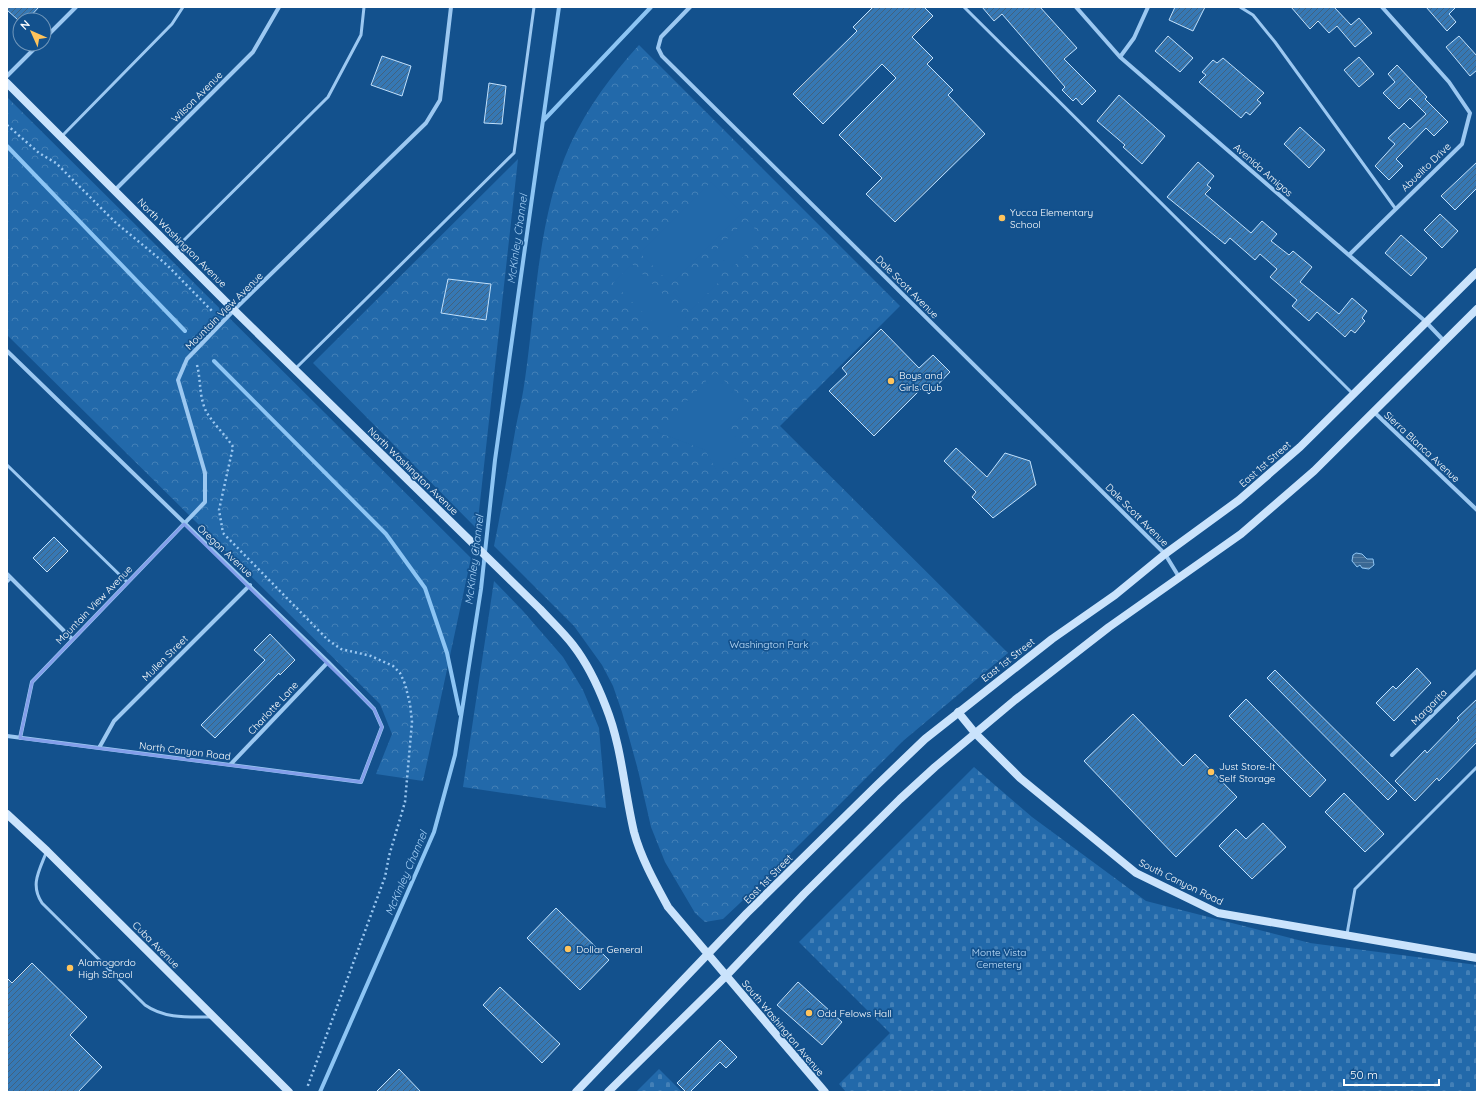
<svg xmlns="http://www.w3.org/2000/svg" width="1484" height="1099" viewBox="0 0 1484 1099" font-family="Quicksand,sans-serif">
<defs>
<pattern id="cemetery-stones" width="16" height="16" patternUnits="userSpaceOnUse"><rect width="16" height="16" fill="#2269aa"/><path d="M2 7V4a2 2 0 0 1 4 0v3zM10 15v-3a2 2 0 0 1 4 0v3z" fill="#4380b7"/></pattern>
<pattern id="park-crowns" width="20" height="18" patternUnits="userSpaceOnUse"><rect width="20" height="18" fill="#2269aa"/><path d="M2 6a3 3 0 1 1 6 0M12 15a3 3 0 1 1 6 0" fill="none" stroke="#4380b7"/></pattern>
<pattern id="water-rules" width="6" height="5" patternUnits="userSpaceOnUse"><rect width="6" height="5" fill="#3a6894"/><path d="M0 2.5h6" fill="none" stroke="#587fa4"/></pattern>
<pattern id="building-hatch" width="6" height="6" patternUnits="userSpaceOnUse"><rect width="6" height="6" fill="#3678b4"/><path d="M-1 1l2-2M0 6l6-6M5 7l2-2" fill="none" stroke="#416280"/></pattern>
</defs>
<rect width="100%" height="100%" fill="#13518d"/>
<!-- cemetery -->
<path fill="url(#cemetery-stones)" d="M974,767L1032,817L1146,901L1310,943L1477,965V1092H846L839,1084L890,1033L799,942Z
M659,1069L682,1092H636Z"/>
<!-- park -->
<path fill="url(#park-crowns)" d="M639,45L900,306L780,426L1008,653L903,741L757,887L723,919L705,922L695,913L665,862L651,827L638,770L622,712L613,686L602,665L574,626L494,546C502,506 509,466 516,426C519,411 523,395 525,379C536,303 538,215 570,145C588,106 611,76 639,45Z
M7,97L471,558L423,781L376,774L392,734L380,704L7,335Z
M518,159L477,529L313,363Z
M494,581L523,611L563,657L583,690L599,728L606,808L463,787Z"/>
<!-- pitch -->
<path fill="#2269aa" d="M711,182L742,213L671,284L640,253Z
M746,220L763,237L732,268L714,252Z
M705,261L723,278L691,310L673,292Z
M632,264L686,317L668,337L613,283Z
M715,372L751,406L727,430L748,448L718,473L705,450L657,432Z"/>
<!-- water -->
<path fill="url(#water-rules)" stroke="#8dc5f4" d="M1356,553L1362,554L1367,559H1373L1374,565L1369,569L1362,568L1360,565L1357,567L1352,561L1353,555Z"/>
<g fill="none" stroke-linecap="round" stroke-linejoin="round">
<!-- stream -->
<path stroke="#8dc5f4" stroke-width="4" d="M543,121L651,7
M7,146L185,331
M214,361L386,534L425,588L447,653L460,714
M320,1092L434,832L455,755L481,589L495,460L559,7"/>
</g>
<!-- building -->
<path fill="url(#building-hatch)" stroke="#c2e1fc" d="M7,7H39L27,20H18L7,10Z
M873,7H924L933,16L912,37L933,58L927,64L953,90L948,95L985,134L895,222L866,194L882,178L839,135L896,78L882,64L823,124L793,94L857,31L853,27Z
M982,7H1040L1077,48L1064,59L1096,91L1082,105L1076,98L1073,101L1062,90L1065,87L1002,14L994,21Z
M1175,7H1205L1193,31L1169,20Z
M1291,7H1334L1351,25L1359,18L1372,33L1355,47L1337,26L1329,33L1318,21L1310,29Z
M1426,7H1456L1449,14L1456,22L1447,31Z
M1168,36L1193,58L1180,72L1155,51Z
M1459,36L1477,56V70L1470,76L1446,47Z
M382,56L411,66L402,96L371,85Z
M1359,57L1374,74L1359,87L1344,70Z
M1223,58L1264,93L1257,100L1261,103L1250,115L1246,112L1241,118L1199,82L1206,75L1202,72L1213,60L1217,63Z
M1397,65L1427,97L1425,99L1448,122L1434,136L1426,128L1396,159L1403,166L1389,180L1375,166L1395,144L1388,138L1404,123L1410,129L1426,114L1410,98L1399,109L1383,93L1395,82L1388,74Z
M489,83L506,86L502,124L484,123Z
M1119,95L1165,136L1142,164L1123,147L1125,145L1097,121Z
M1300,127L1325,150L1309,168L1284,144Z
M1198,162L1214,176L1207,185L1211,188L1205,194L1251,233L1262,221L1277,234L1271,241L1289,255L1293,251L1312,267L1300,282L1339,314L1352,298L1367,311L1362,318L1365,321L1355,333L1351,330L1345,337L1317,312L1309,321L1292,306L1297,300L1270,277L1277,269L1260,254L1255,260L1230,238L1225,244L1167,197Z
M1477,162V188L1455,210L1441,196Z
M1440,214L1458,231L1442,248L1424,230Z
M1401,235L1427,258L1411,276L1385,253Z
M448,279L491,284L486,320L441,313Z
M881,329L919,368L933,355L950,372L929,394L922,388L874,436L829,391L847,374L842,368Z
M956,448L987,477L1005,453L1030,461L1036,485L993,518L972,497L976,492L944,461Z
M54,537L68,551L47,572L33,558Z
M270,634L295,660L280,675L279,673L215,738L201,725L265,660L254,650Z
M1417,668L1431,683L1394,721L1376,703L1393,686L1396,689Z
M1275,670L1397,791L1388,800L1267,678Z
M1246,699L1326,780L1310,797L1229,716Z
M1477,699V742L1439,781L1437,778L1415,801L1395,781L1425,750L1427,753L1459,720L1457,718Z
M1133,714L1183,766L1195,754L1237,797L1176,857L1084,761Z
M1344,793L1384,834L1365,852L1325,812Z
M1263,823L1286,847L1252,879L1219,846L1236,829L1246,839Z
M556,908L609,960L580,990L527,938Z
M32,963L87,1017L70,1035L102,1067L78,1092H7V978L12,983Z
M798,982L842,1022L822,1045L777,1005Z
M500,987L560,1044L542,1063L483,1005Z
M720,1040L737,1057L726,1068L720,1062L690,1092H686L677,1083Z
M399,1069L421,1092H376Z"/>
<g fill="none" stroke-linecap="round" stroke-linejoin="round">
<!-- path -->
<path stroke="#9cc8f1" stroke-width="2.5" stroke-dasharray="2 3" stroke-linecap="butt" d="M7,125L39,153L56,163L115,222L167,265L213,312
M197,365C201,380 199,397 206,411C213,424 225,434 233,447L219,510L223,533L328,640L341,649L371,656L393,666L400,673L405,684L410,704L412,722L405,802L389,856L385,877L307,1088"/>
<!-- lane -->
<path stroke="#9cc8f1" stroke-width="3" d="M964,7L1352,393
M1240,7L1253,15L1275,42L1395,208
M62,136L172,24L183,7
M175,249L328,97L361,35L364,7
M295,369L514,153L534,7
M7,465L127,582
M7,582L11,578
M46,853C39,871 30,885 42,903L145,1005C165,1019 188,1017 212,1017
M1347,934L1355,889L1477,767"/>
<!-- street -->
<path stroke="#9cc8f1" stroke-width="4" d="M690,7L661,37L658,48L662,56L1165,554L1179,577
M1076,7L1120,57L1425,321L1444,341
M44,39L76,7
M1120,57L1134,38L1148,7
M7,76L39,44
M115,190L253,52L279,7
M1349,255L1462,144L1470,113L1449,82L1382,7
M7,351L328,662L374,709L382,727L361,782L7,736
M1374,412L1477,510
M7,574L72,639
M20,738L32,682L205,502V473L178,380L187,359L234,310L426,123L440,100L451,7
M99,748L114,721L250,585
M1392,755L1477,671
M230,765L328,662"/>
<!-- secondary -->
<path stroke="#cae3fc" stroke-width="8" d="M7,83L234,310L540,609C551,621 563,632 573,645C587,663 598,686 606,707C622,747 624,790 634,832C641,858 655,883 668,907L825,1092
M958,712L975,733L1020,778L1136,873L1218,913L1477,958
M7,814L47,851L289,1092
M576,1092L747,913L876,786L925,739L1052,639L1115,595L1165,554L1239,500L1300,447L1477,272
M608,1092L726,976L804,894L900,799L935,767L1015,700L1109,627L1241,534L1314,471L1477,309"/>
</g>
<!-- marked area -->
<path fill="none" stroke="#839eea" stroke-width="3" stroke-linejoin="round" d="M184,524L374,709L382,727L361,782L20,738L32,682Z"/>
<!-- markers -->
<g fill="#ffc45c" stroke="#13518d" stroke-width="1.5">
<circle cx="1002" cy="218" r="4"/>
<circle cx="891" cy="381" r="4"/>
<circle cx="1211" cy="772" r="4"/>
<circle cx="568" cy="949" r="4"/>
<circle cx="70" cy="968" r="4"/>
<circle cx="809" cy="1013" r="4"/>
</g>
<g text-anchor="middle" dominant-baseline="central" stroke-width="3.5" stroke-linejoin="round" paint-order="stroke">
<!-- street labels -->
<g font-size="10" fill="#fff" stroke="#13518d">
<text transform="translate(197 97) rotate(-45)">Wilson Avenue</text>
<text transform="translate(1426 167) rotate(-44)">Abuelito Drive</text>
<text transform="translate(1263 170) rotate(41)">Avenida Amigos</text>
<text transform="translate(182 243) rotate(45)">North Washington Avenue</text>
<text transform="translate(907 287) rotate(45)">Dale Scott Avenue</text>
<text transform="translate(224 311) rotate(-45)">Mountain View Avenue</text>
<text transform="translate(1422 447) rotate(43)">Sierra Blanca Avenue</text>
<text transform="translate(1265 464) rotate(-41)">East 1st Street</text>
<text transform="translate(413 471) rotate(44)">North Washington Avenue</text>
<text transform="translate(1137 515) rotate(45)">Dale Scott Avenue</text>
<text transform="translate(225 551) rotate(43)">Oregon Avenue</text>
<text transform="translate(94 605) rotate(-46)">Mountain View Avenue</text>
<text transform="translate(165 658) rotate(-45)">Mullen Street</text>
<text transform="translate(1008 660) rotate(-38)">East 1st Street</text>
<text transform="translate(1429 707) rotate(-45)">Margarita</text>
<text transform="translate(273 708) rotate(-47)">Charlotte Lane</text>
<text transform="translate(185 751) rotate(7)">North Canyon Road</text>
<text transform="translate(768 879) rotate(-45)">East 1st Street</text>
<text transform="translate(1181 882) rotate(26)">South Canyon Road</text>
<text transform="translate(156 945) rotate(45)">Cuba Avenue</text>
<text transform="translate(783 1028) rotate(50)">South Washington Avenue</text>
</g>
<!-- poi labels -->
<g font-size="10" fill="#fff" stroke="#13518d" text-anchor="start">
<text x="1010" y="212">Yucca Elementary<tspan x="1010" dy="12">School</tspan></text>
<text x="899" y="375">Boys and<tspan x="899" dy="12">Girls Club</tspan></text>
<text x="1219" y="766">Just Store-It<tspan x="1219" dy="12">Self Storage</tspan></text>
<text x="576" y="949">Dollar General</text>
<text x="78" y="962">Alamogordo<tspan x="78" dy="12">High School</tspan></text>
<text x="817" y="1013">Odd Felows Hall</text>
</g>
<!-- park labels -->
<g font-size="10" fill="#c2e1fc" stroke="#13518d">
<text x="769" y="644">Washington Park</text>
<text x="999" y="952">Monte Vista<tspan x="999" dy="12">Cemetery</tspan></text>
</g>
<!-- water labels -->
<g font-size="11" font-style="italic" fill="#a7d2f8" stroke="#13518d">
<text transform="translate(517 239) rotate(-82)">McKinley Channel</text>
<text transform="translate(474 560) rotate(-83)">McKinley Channel</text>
<text transform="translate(406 873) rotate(-67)">McKinley Channel</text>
</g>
</g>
<!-- border -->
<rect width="1484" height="1099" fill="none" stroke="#ffffff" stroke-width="16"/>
<!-- north arrow -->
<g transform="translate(32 32) rotate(315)"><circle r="19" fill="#13518d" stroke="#7197bb"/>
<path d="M0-3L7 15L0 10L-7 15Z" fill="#ffc45c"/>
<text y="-6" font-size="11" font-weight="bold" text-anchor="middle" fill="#ffffff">N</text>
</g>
<!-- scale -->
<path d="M1344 1079v6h95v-6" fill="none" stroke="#ffffff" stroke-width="2"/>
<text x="1350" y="1079" font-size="12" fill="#ffffff" stroke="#13518d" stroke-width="3" paint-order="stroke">50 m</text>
</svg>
